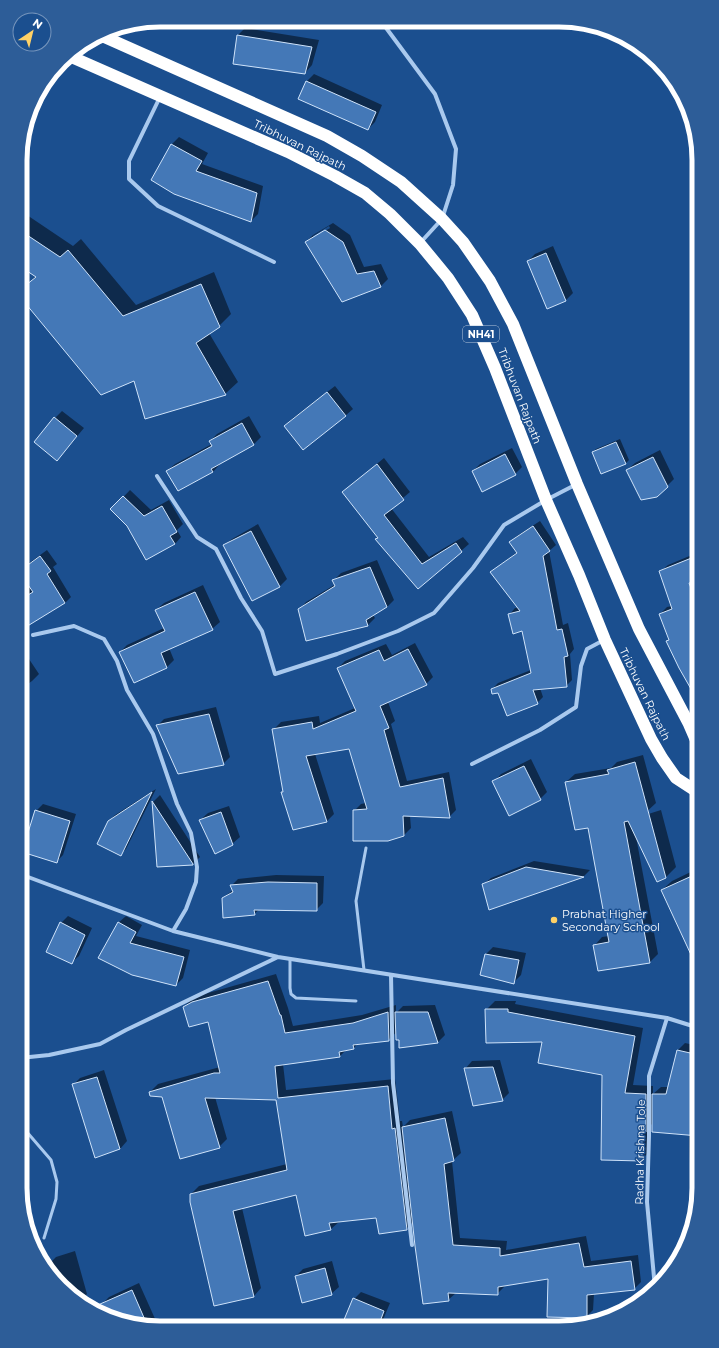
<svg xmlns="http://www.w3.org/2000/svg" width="719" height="1348" viewBox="0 0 719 1348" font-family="Montserrat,sans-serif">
<rect width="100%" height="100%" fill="#1b4f8f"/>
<!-- shadow -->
<path fill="#0007" fill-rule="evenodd" d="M245,28L319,40L312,65L305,73L238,35Z
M314,74L382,105L375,122L368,129L307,81Z
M179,137L208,153L202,164L263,186L258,214L251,221L152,179L172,144Z
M21,211L73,246L81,239L136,305L214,272L231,314L219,326L209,333L238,382L225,394L135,379L101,393L21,296V290L36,276L21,266Z
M333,223L350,235L364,267L381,264L388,279L381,286L343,301L306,242L313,235ZM329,226L330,228L313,238V236Z
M553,246L573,293L566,300L528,261L535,254Z
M335,386L353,409L345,416L285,426L292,419Z
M62,411L84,428L64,452L55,418Z
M249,416L261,437L254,444L219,463L220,464L213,472L167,471L175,464L212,444L210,441L217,434Z
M620,439L629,460L626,463L593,452L596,449Z
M512,448L522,467L515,474L473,471L480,464Z
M660,450L674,479L657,496L627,470L635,463Z
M384,458L410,492L391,508L429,557L463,537L469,544L418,588L377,539L379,537L343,492Z
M130,490L151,510L169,500L183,524L177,530L181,537L175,544L128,525L112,509Z
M21,509L26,518L21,524Z
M540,521L556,545L549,551L563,625L568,623L574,649L570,654L572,680L566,686L540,688L543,697L537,703L499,692L492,689L498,683L531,670L523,630L509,615L515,608H518L492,572L517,552L510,542L517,536Z
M258,524L287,579L280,586L253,600L224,546L232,539Z
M47,550L57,564L53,567L71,597L65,603L29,624L21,611V569Z
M699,552V580H698L699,584V701L667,641L669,639L660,614L667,607L672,606L660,572L668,565Z
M377,560L394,600L387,607L373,615L375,618L368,625L307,640L299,610L306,602L336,584L334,580L341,573Z
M203,585L220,622L212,629L169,648L174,660L167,667L135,682L120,652L127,645L164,628L156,610L164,603Z
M415,643L433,677L426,684L388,702L395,721L391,724L407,781L449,772L456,810L449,817L410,816L411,828L404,835L354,811L361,804L366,803L350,748L315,754L334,814L327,821L294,829L282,792L283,791L274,729L281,722L319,716L320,723L355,708L338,668L345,661L386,644L392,655Z
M21,647L39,674L32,681L21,689Z
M216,707L230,757L223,764L157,726L164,719Z
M643,755L656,803L642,816L661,810L676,867L666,877L657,880L636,837L658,954L650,962L594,946L602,937L609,936L589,827L566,782L575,774L611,768L617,762Z
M531,759L547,792L540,799L494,782L501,774Z
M156,789L126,849L120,855L109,821L115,815Z
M160,795L200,857L193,864L158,866L153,802Z
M43,804L76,814L63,855L56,862L36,811Z
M229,806L240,837L232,844L200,820L208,813Z
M534,861L590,870L583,877L490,909L483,885L491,878Z
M699,868V965L662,890L672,881Z
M276,875L324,876L323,903L316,910L260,909L254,914L223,898L233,890L231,886L238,879Z
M68,916L92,928L79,956L71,963L61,923Z
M126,916L142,925L136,936L190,950L183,978L176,985L132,974L118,923Z
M493,947L526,953L521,975L514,982L486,954Z
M276,974L288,1008L293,1026L362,1015L396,1005V1013L403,1006L435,1005L445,1035L438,1042L400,1047V1039L397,1032L388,1040L358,1043L354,1048L346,1050L340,1056L283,1064L286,1090L395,1079L400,1121H402L403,1127L410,1120L452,1111L461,1153L452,1161L460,1238L507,1241L506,1250L586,1236L591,1261L638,1255L641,1282L634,1289L594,1294L593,1310L586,1317L549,1277L505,1285L504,1287L497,1294L456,1293L448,1300L414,1221L406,1229L377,1217L339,1222L331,1229L305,1235L296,1194L242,1208L261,1288L254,1296L191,1194L199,1186L287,1164L277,1099L215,1097L227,1139L219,1147L163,1096L150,1092L158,1084L220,1067L208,1021L184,1007L192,999L201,995Z
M495,1001H516L515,1004L643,1028L633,1085L653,1086V1094L661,1087H669L677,1051L685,1043L699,1046V1197L692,1224L689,1134L654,1122L650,1126V1151L641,1160L603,1074L486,1010Z
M500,1060L509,1093L502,1100L465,1069L472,1061Z
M104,1070L127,1141L120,1149L73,1085L80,1078Z
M75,1251L87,1294L80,1301L68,1293L49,1264L56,1257Z
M332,1261L339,1287L331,1294L296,1276L303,1269Z
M139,1283L156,1321L150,1327H141L108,1318L102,1304L109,1297Z
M361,1292L390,1303L380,1327H343L354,1299Z"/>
<!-- building -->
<path fill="#4478b7" stroke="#cfe3fa" d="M237,35L312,47L305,74L233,64Z
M306,81L376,112L368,130L298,99Z
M171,144L202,161L196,171L257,193L251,222L174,194L151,180Z
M325,230L343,242L357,274L374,271L381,287L342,302L305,242Z
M21,231L60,257L68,250L123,316L201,284L220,327L196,343L226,395L145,419L134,381L101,395L21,298V289L36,277L21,267Z
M546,253L566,301L547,309L527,261Z
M327,392L346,416L303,450L284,426Z
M54,417L77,436L57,461L34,442Z
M242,423L254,445L211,469L213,472L178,491L166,471L212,446L209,441Z
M616,442L626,464L601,474L592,452Z
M505,454L516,475L482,492L472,471Z
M653,457L668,487L657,497L641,500L626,470Z
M377,464L404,500L384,515L422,564L456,543L462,552L418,589L375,539L378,538L342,492Z
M123,496L144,516L162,506L177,532L170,536L175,544L146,560L127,526L110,509Z
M533,526L550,551L543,556L557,630L562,629L568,656L564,657L567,687L533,690L538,704L507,716L498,693L492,694L491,689L531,673L522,631L513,634L508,614L520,611L490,572L517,553L509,542Z
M251,531L280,587L252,601L223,545Z
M699,555V581L689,583L699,609V703L679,668L666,641L669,640L659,614L672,609L659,571Z
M40,556L51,571L47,574L65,603L21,630V599L33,592L21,575V570Z
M370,567L387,607L366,620L368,626L306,641L298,609L335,586L332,580Z
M195,592L213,630L161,653L167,668L134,683L119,652L165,631L155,610Z
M408,649L427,685L380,706L389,728L384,730L400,787L443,778L450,818L403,816L404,836L388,841H353V810L367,809L349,749L306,756L327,822L293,830L281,792H283L272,729L312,722L313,729L356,711L337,668L379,650L384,661Z
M209,714L224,765L178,774L156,725Z
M635,762L666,878L657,882L628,821L624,822L650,963L598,971L593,945L609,942L588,828L575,830L565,782L609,774L607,770Z
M524,766L541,800L509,816L492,781Z
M152,792L121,856L97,844L108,821Z
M152,801L193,864V865L157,867Z
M35,810L70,821L57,863L22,852Z
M221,812L233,845L215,854L199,820Z
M526,867L584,877L489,910L482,884Z
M694,875L699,885V972L661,890Z
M268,882L317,883V911L254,910L255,915L223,918L222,898L233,892L230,885Z
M60,922L85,935L72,964L46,952Z
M118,922L136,932L130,943L184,957L176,986L132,975L98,958Z
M485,954L519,960L514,984L480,975Z
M268,981L280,1015H281L285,1033L353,1023L388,1012L389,1041L353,1045L354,1049L339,1052L340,1057L275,1066L278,1098L388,1086L392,1129L395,1128L407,1230L379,1234L376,1218L329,1223L331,1230L305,1236L296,1195L233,1211L254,1297L214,1306L190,1202V1194L287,1170L276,1100L205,1098L220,1148L180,1159L162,1097L150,1096L149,1092L214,1073H220L208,1022L189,1027L183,1007L192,1002Z
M485,1009H508V1012L635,1036L625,1093L646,1094V1132L642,1131V1161L601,1160L602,1075L538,1063L542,1042L486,1043Z
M395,1012H428L438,1043L399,1048V1040H396Z
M677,1050L699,1055V1136L652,1132V1094H666Z
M493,1067L503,1101L473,1106L464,1068Z
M97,1077L120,1149L95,1158L72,1084Z
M445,1118L454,1161L444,1164L453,1245L500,1248V1256L579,1243L584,1267L631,1261L635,1290L587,1295V1318L547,1317L548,1279L498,1287V1295L448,1293L449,1301L423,1304L415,1246L402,1127Z
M325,1268L332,1295L302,1303L295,1276Z
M132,1290L148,1327H142L106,1317L91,1308Z
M353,1298L384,1311L378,1327H341Z"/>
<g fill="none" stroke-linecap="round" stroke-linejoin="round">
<!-- lane -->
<path stroke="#a9c9ee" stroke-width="3" d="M290,959V988L291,994L296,998L356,1001
M364,970L356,901L366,848
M20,1124L51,1160L57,1182L56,1199L44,1238"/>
<!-- street -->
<path stroke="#a9c9ee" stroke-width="4" d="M381,21L435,94L456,149L453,185L442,219L421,242
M160,97L129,161V179L158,206L274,262
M157,476L197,537L216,549L241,598L262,631L275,674L337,654L398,631L434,613L473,568L504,525L546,500L575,485
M33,635L74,626L104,639L117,661L127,690L153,734L177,804L191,833L197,867L196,882L186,909L173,931
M472,764L540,730L576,707L581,666L587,649L604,640
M20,874L173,931L278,957L667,1018L699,1028
M391,975L393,1083L412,1245
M20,1058L49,1055L100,1044L126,1030L278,957
M655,1288L647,1202L649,1136V1076L667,1018"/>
<!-- highway -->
<path stroke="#fff" stroke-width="12" d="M100,35L327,136L362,156L401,182L442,219L463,242L490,281L513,324L577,484L639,629L689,724L699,747
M67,55L288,152L335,176L365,193L390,214L420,244L448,278L472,315L495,368L546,500L579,575L605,640L651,739L662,758L676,778L699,793"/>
</g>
<!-- markers -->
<circle fill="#ffd166" stroke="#1b4f8f" stroke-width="1.5" cx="554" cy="920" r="4"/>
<g text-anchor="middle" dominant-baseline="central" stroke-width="3" stroke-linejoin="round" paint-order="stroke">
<!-- shield labels -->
<rect fill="#1b4f8f" stroke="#bbcadd" stroke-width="1" x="463" y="326" width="36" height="16" rx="3"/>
<g font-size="10" font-weight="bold" fill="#fff">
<text x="481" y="334">NH41</text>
</g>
<!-- street labels -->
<g font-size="11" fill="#fff" stroke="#1b4f8f">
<text transform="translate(300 145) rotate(26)">Tribhuvan Rajpath</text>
<text transform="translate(520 396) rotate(69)">Tribhuvan Rajpath</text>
<text transform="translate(645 694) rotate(64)">Tribhuvan Rajpath</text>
<text transform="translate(640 1152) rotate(-89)">Radha Krishna Tole</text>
</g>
<!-- poi labels -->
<g font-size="11" fill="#fff" stroke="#1b4f8f" text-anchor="start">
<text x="562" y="914">Prabhat Higher<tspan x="562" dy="13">Secondary School</tspan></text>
</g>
</g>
<!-- crop -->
<path d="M0 0H719V1348H0ZM160 27H559A133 133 0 0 1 692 160V1188A133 133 0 0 1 559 1321H160A133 133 0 0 1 27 1188V160A133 133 0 0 1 160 27Z" fill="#2d5d98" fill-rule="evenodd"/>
<path fill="none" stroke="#fff" stroke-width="5" d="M160 27H559A133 133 0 0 1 692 160V1188A133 133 0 0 1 559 1321H160A133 133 0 0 1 27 1188V160A133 133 0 0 1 160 27Z"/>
<!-- north arrow -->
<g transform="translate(32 32) rotate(35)"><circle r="19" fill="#1b4f8f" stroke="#7695bc"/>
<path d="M0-3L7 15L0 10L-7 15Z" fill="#ffd166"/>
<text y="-6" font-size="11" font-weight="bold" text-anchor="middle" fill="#ffffff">N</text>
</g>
</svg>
